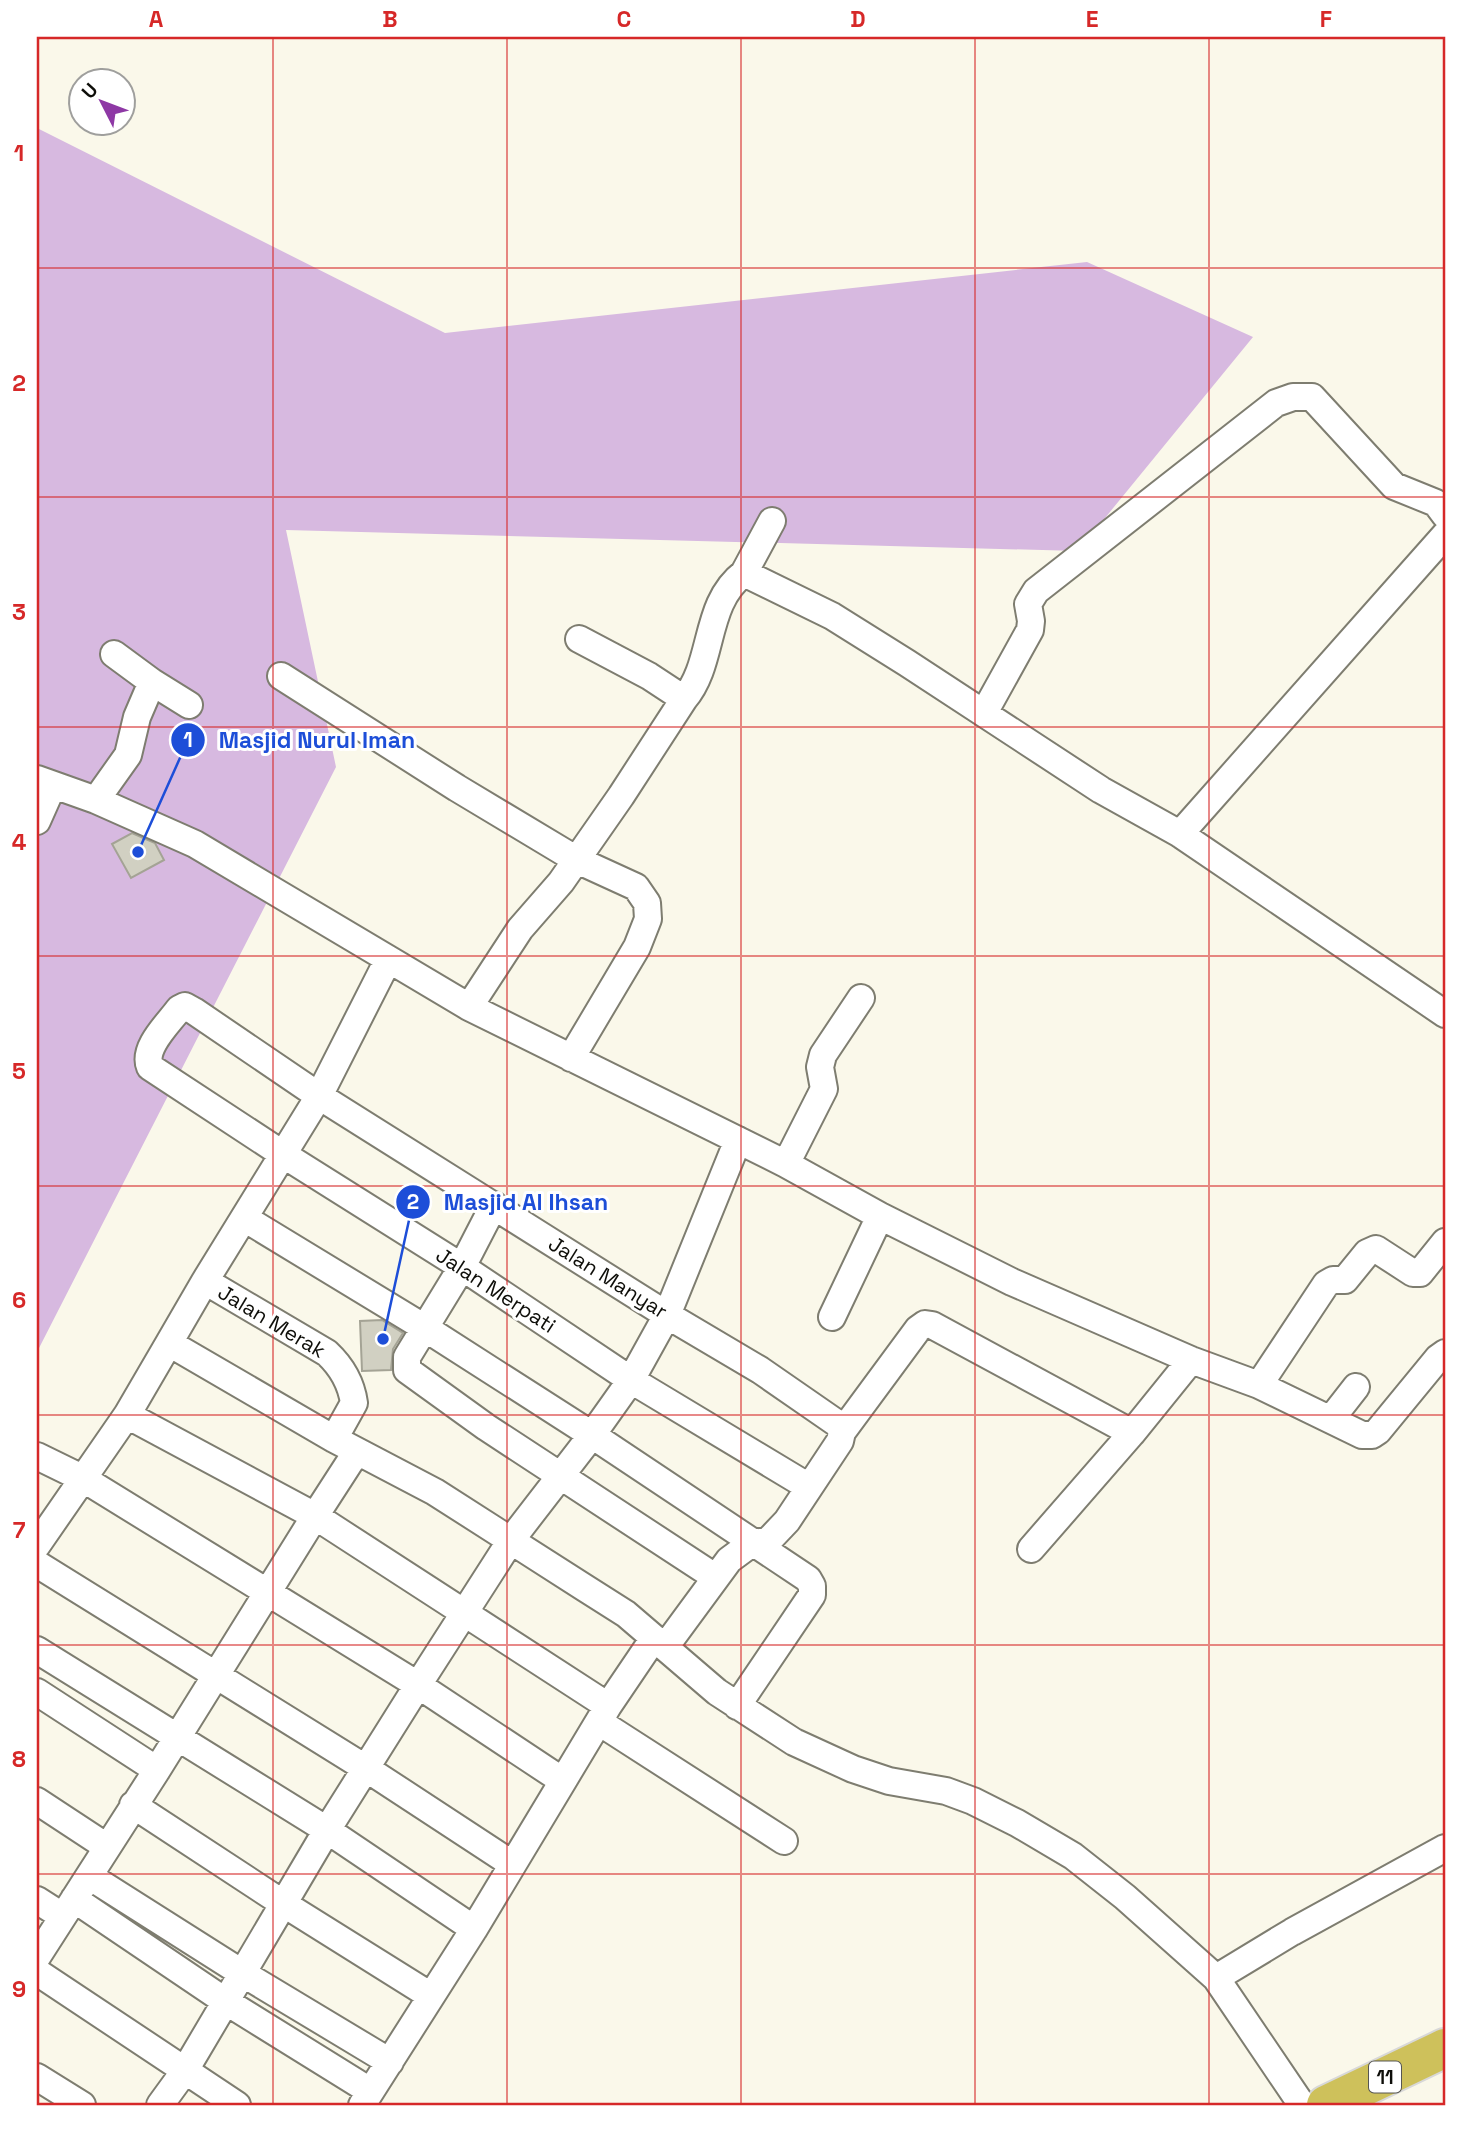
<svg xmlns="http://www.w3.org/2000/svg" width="1482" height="2142" viewBox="0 0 1482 2142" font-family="'Space Grotesk',sans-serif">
<rect width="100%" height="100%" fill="#faf8ea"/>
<!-- green -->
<path fill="#d7b9e0" d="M37,128L445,333L1087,262L1253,337L1078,551L286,530L336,767L37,1352Z"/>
<!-- building -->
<path fill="#d1d0c2" stroke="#a4a395" stroke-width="2" d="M132,833L155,843L164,860L131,878L112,844Z
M382,1320L403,1333L393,1349L391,1370L362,1371L360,1321Z"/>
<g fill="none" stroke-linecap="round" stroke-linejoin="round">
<!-- minor casing -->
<g stroke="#7e7d70" stroke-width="30">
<path id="minor" d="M744,573L772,521
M579,639L649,676L684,699
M281,676L457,788L577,860L636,887L647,903L648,919L637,947L571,1058
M152,682L189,705
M984,713L1030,630L1031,621L1028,604L1036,591L1276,403L1293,397H1312L1394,486L1436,503L1445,515
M37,779L96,800L195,844L469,1007L786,1164L880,1216L1012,1282L1191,1360L1259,1385L1362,1435H1372L1378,1431L1438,1358L1445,1353
M96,800L128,755L137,717L152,682L114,654
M37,821L53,785
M1180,834L1445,535
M388,960L319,1096L205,1281L169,1343L334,1439L435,1492L585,1588L626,1614L717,1692L794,1742L853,1769L889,1781L946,1791L973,1801L1017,1823L1073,1856L1125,1897L1216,1978L1302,2105
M469,1007L520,929L561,882L621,796L684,699C715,663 703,604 744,573L832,616L907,663L1101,790L1180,834L1445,1014
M786,1164L824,1089L820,1067L823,1055L861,998
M494,1205L462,1267L407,1357V1370L486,1427L715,1577
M244,1218L425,1328L592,1435L808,1579L812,1586V1595L737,1706
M205,1281L327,1353C342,1367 351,1382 354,1403L334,1439
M832,1317L880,1216
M1259,1385L1326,1284L1333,1280H1345L1367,1253L1376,1249L1413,1273H1420L1445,1242
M1331,1419L1356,1387
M357,1451L315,1516L608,1706
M37,1456L82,1478L418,1685L327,1830L184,2072L160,2105
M809,1487L631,1380L462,1267L284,1155L150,1067C142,1048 168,1024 179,1009L185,1006L194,1011L319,1096L667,1315L760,1370L838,1424L842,1432
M37,1545L127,1415L169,1343
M1031,1549L1132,1433L1191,1360
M37,1564L367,1769L512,1864
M665,1647L729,1560L752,1543L768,1541L787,1521L840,1441L842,1432L918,1329L925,1324L932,1325L1132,1433
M37,1650L327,1830L474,1929
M37,1692L157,1770
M599,1722L784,1841
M563,1781L608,1706L654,1638
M37,1801L107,1847
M133,1805L284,1904L431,1996
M89,1876L242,1973L390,2062
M74,1899L225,2001L370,2091
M37,1900L62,1916
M37,1957L157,1770L315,1516L127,1415
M37,1972L237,2105
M1216,1978L1292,1932L1445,1848
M37,2077L82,2105
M362,2105L474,1929L563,1781L418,1685L511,1540L592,1435L631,1380L667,1315L738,1140"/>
</g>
<!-- highway casing -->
<g stroke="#d8d8d8" stroke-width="42">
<path id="highway" d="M1326,2105L1445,2048"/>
</g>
<!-- minor -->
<use href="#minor" stroke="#fff" stroke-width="26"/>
<!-- highway -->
<use href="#highway" stroke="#cec15b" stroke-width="38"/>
</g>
<!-- grid -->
<path fill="none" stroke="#d62828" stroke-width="2" stroke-opacity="0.55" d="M273,37V2105M507,37V2105M741,37V2105M975,37V2105M1209,37V2105M37,268H1445M37,497H1445M37,727H1445M37,956H1445M37,1186H1445M37,1415H1445M37,1645H1445M37,1874H1445"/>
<g text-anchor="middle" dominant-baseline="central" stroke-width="6" stroke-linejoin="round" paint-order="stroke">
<!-- shield labels -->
<rect fill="#fff" stroke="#565653" stroke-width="2" x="1369" y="2061.5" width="32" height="31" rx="5"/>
<g font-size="19" font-weight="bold" fill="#0e0e09">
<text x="1385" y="2077">11</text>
</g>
<!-- street labels -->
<g font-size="21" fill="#0e0e09" stroke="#fff">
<text transform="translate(608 1277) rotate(32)">Jalan Manyar</text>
<text transform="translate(496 1290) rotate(33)">Jalan Merpati</text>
<text transform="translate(272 1321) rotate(31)">Jalan Merak</text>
</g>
</g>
<!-- callouts -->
<path fill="none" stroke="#1d4ed8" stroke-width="2.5" d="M138 852L188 740M383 1339L413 1202"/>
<g fill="#1d4ed8" stroke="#fff" stroke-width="2.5">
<circle cx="138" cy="852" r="7"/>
<circle cx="383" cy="1339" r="7"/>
<circle cx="188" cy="740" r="18"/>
<circle cx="413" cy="1202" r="18"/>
</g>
<g font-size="21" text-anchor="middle" font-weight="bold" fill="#fff">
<text x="188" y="747">1</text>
<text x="413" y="1209">2</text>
</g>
<g font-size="23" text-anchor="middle" font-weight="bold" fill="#1d4ed8" stroke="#fff" stroke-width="6" stroke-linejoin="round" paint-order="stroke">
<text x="317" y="748">Masjid Nurul Iman</text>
<text x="526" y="1210">Masjid Al Ihsan</text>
</g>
<!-- border -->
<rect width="1482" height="2142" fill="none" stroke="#ffffff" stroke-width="77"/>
<!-- north arrow -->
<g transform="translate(102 102) rotate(312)"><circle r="33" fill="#ffffff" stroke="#9f9f9d" stroke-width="2"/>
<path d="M0-5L12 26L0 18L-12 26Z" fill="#8e38a5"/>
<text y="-10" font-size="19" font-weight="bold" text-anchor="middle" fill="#0e0e09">U</text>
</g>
<rect x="38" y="38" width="1406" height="2066" fill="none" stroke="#d62828" stroke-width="2.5"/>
<g font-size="23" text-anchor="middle" font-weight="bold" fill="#d62828">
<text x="156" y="27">A</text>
<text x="390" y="27">B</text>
<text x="624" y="27">C</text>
<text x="858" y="27">D</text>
<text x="1092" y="27">E</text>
<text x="1326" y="27">F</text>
<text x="19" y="161">1</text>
<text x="19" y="391">2</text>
<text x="19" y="620">3</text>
<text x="19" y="850">4</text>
<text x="19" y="1079">5</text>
<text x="19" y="1308">6</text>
<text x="19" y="1538">7</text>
<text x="19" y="1767">8</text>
<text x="19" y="1997">9</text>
</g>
</svg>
